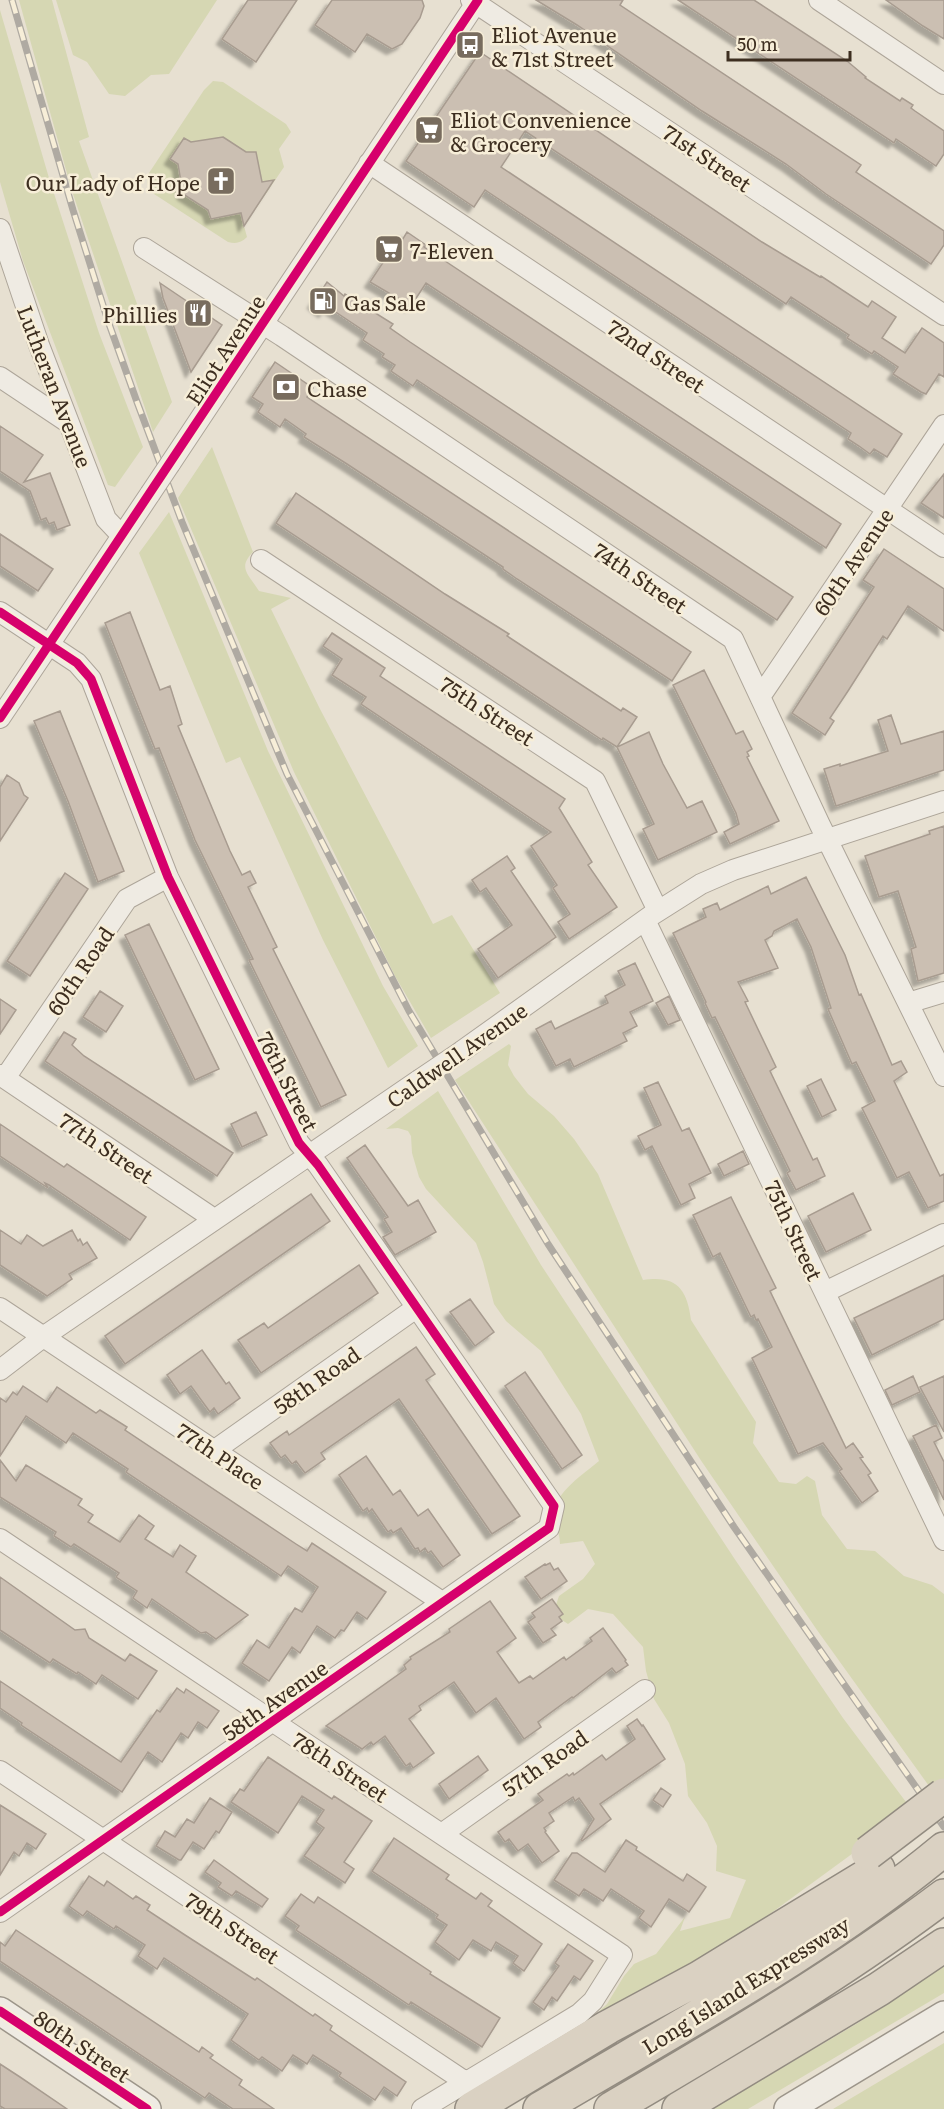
<svg xmlns="http://www.w3.org/2000/svg" width="944" height="2109" viewBox="0 0 944 2109" font-family="Literata,serif">
<defs>
<filter id="shadow"><feDropShadow dx="-5.5" dy="5.5" stdDeviation="1.5" flood-color="#0004"/></filter>
</defs>
<rect width="100%" height="100%" fill="#e7e0d1"/>
<!-- green -->
<path fill="#d6d7b3" d="M19,0H52L89,137L79,141L172,402L153,432L71,188Z
M56,0H217L169,74L151,75L125,96L109,94L87,62L73,55Z
M0,10L49,178L99,333L143,447L115,487L108,485L23,261L0,182Z
M213,81L223,82L286,124L291,132L279,149L284,167L244,226L247,237C241,243 236,244 228,242L154,194C147,187 146,182 149,173L204,90Z
M212,447L253,552C237,568 249,575 259,591L291,598L271,609L320,709L433,924L452,915L500,993L431,1038L395,976L294,772L178,498Z
M169,512L268,751L383,986L418,1046L388,1068L323,940L240,757L226,763L139,553Z
M509,1044L511,1046L508,1065L514,1076L528,1094L554,1116L574,1139L598,1174L643,1280C676,1275 687,1288 691,1320L756,1422L753,1443L779,1482L796,1484L807,1476L815,1481L822,1515L847,1549L875,1551L904,1576L932,1585L944,1594V1784L934,1793L817,1630L702,1462L455,1080Z
M438,1091L541,1265L736,1561L843,1718L912,1810L763,1919L608,2014L586,2024L607,2004L624,1976L634,1964L656,1954L685,1917L680,1931L730,1918L746,1880L716,1871L717,1846L707,1823L688,1796L685,1764L669,1723L654,1699L646,1671L643,1647L613,1614L588,1609L568,1624L553,1614L559,1596L583,1579L595,1564L583,1541L560,1544C560,1533 555,1525 554,1516C552,1494 585,1473 599,1461L581,1414L541,1351L506,1321L494,1304L483,1262L476,1243L426,1189L419,1177L412,1153L411,1136L408,1131L398,1128L386,1129Z
M944,1965V1993L748,2109H712L858,2023Z
M944,2043V2109H833Z"/>
<!-- building -->
<path fill="#cbbfb2" stroke="#a89c90" stroke-width="1.5" filter="url(#shadow)" d="M248,0H297L256,62L222,39Z
M332,0H422L424,6L420,18L402,44L392,49L367,34L355,52L315,25Z
M536,0H623L620,5L861,165L856,172L944,231V245L931,264L826,194L786,164L702,111L577,25Z
M678,0H754L847,61L866,77L865,78L900,101L902,98L913,105L911,108L915,111L944,131V154L936,166L896,139L894,143Z
M886,0H944V39L923,26Z
M480,52L762,242L820,277L821,276L868,307L872,301L896,317L882,338L905,353L922,328L944,343V377L939,374L926,394L921,392L893,374L898,367L874,351L872,354L847,338L849,335L791,297L786,304L525,131L501,167L902,434L887,457L874,449L870,454L859,446L848,439L851,433L485,190L474,207L406,161Z
M223,137L246,152H256L262,182L274,180L244,226L241,213L211,219L208,210L183,194L178,164L170,159L184,138L191,142Z
M407,232L426,245L424,247L841,524L826,548L426,283L411,306L370,282L394,246L398,247Z
M327,282L344,296L345,294L393,324L390,328L410,342L793,597L777,620L417,380L413,386L391,371L395,365L382,357L384,354L363,340L367,333L328,307L324,312L313,303Z
M160,283L222,325L191,372L163,298Z
M275,362L313,388L307,397L691,652L672,681L517,579L503,569V567L347,464L304,437L306,434L285,419L280,427L258,412L263,404L252,397Z
M0,426L43,455L24,482L50,473L70,525L57,530L54,522L49,524L46,518L41,520L30,491L0,471Z
M944,474V518L921,503Z
M296,493L445,594L509,634L507,636L621,711L623,708L637,717L617,747L603,738L602,740L276,523Z
M0,534L53,569L38,591L0,566Z
M884,549L944,589V631L908,606L887,639L883,636L848,691L830,718L834,721L825,735L792,713L874,587L863,580Z
M130,612L160,690L170,686L182,724L178,726L230,851L242,875L250,871L256,883L248,887L277,947L273,949L346,1095L321,1107L249,960L253,959L195,840L159,748L155,749L105,623Z
M332,633L385,668L380,676L565,799L559,808L592,862L588,865L617,907L569,939L558,922L570,914L553,888L557,885L531,846L551,832L361,704L366,697L332,675L342,659L323,646Z
M704,670L736,734L743,731L752,749L747,752L749,756L747,757L779,821L730,844L724,832L739,824L736,813L673,685Z
M60,711L124,871L98,882L68,801L34,721Z
M891,715L901,744L944,731V770L836,806L824,769L840,764V766L888,751L878,720Z
M649,732L663,764L687,808L702,801L717,832L658,860L643,829L654,824L617,747Z
M7,775L19,783L24,795L28,798L0,841V787Z
M944,826V973L918,981L911,949L916,947L898,891L879,897L865,856L930,834L929,831Z
M507,856L515,868L511,871L556,937L498,978L478,949L512,925L486,888L480,892L472,880Z
M65,873L88,889L30,976L7,961Z
M806,877L845,955L859,995L861,994L892,1065L901,1061L907,1072L894,1081L940,1176L944,1174V1201L928,1208L909,1172L897,1178L862,1108L875,1101L856,1062L852,1064L828,1009L831,1008L811,947L797,919L774,931L772,936L765,940L778,968L738,982L748,1001L745,1002L776,1067L770,1071L813,1160L817,1158L825,1176L796,1190L787,1173L790,1171L715,1017L712,1018L705,1003L706,1002L673,933L706,917L703,909L717,903L720,910L768,886L771,894Z
M149,924L219,1069L195,1080L125,935Z
M635,963L653,1001L630,1012L637,1026L623,1033L627,1041L574,1067L570,1059L556,1066L536,1029L551,1021L555,1029L608,1003L605,996L625,985L618,971Z
M100,991L123,1006L106,1032L83,1017Z
M669,996L680,1020L668,1025L656,1003Z
M0,999L16,1010L0,1034Z
M64,1032L76,1039L72,1045L84,1056L233,1153L217,1176L45,1061Z
M821,1079L836,1110L822,1117L807,1086Z
M658,1082L682,1131L689,1128L711,1173L689,1184L695,1198L681,1205L652,1146L645,1150L638,1136L661,1125L644,1088Z
M256,1112L267,1135L242,1147L231,1124Z
M0,1124L64,1167L67,1164L146,1217L130,1240L49,1185L45,1183L48,1188L0,1156Z
M365,1145L408,1206L418,1200L436,1232L395,1255L383,1237L392,1232L384,1219L388,1217L347,1158Z
M743,1151L749,1164L724,1176L718,1164Z
M853,1193L871,1230L826,1252L808,1216Z
M311,1194L330,1221L125,1364L105,1336Z
M731,1197L776,1288L770,1291L846,1448L853,1443L863,1457L860,1458L871,1473L868,1475L878,1491L862,1503L839,1471L842,1469L823,1443L798,1454L752,1358L772,1347L758,1319L756,1320L754,1315L751,1317L720,1253L713,1257L693,1215Z
M0,1230L21,1244L27,1235L43,1246L72,1230L78,1241L80,1239L83,1245L87,1242L97,1258L69,1274L72,1279L47,1296L0,1265Z
M359,1265L378,1293L261,1373L238,1340L264,1323L268,1328Z
M944,1275V1319L872,1355L854,1318Z
M470,1299L494,1332L475,1346L450,1312Z
M416,1347L435,1374L426,1380L520,1516L492,1534L399,1399L321,1453L325,1459L305,1473L296,1461L292,1464L285,1455L281,1458L270,1443L287,1431L289,1435Z
M202,1350L226,1384L229,1382L240,1398L218,1414L214,1408L210,1412L191,1386L180,1394L167,1375Z
M525,1372L582,1455L562,1469L505,1386Z
M913,1376L920,1392L892,1405L885,1390Z
M944,1376V1432L920,1387Z
M23,1386L47,1402L57,1387L96,1413L100,1410L127,1427L125,1430L296,1544L307,1551L312,1543L386,1592L367,1619L357,1612L344,1631L341,1630L335,1638L317,1626L300,1653L292,1647L269,1681L242,1663L257,1640L269,1648L295,1608L302,1612L318,1587L288,1566L281,1576L126,1472L128,1469L73,1433L66,1443L26,1416L0,1456V1398L6,1402L13,1392L17,1395Z
M936,1425L942,1438L934,1442L944,1462V1500L913,1436Z
M366,1456L393,1495L400,1490L418,1516L428,1509L460,1555L443,1567L431,1551L428,1553L425,1548L420,1552L418,1548L415,1549L401,1528L393,1533L391,1530L388,1532L372,1509L369,1512L367,1508L363,1511L339,1475Z
M0,1460L16,1481L26,1465L82,1499L78,1505L93,1515L88,1522L120,1542L139,1515L154,1526L145,1539L173,1557L180,1545L196,1556L186,1572L248,1615L216,1639L206,1632L201,1633L152,1599L147,1608L133,1598L137,1591L116,1577L119,1573L74,1544L71,1547L54,1536L56,1532L0,1497Z
M550,1563L554,1570L558,1568L567,1581L541,1599L525,1577L545,1564L546,1565Z
M0,1577L75,1630L85,1629L89,1638L125,1661L130,1654L157,1671L138,1699L102,1675L96,1684L78,1672L77,1674L53,1659L50,1663L0,1630Z
M552,1599L563,1614L559,1617L562,1621L551,1629L556,1635L543,1643L528,1622L535,1617L532,1613Z
M490,1601L516,1638L497,1652L519,1683L530,1676L533,1679L564,1657L566,1660L592,1641L590,1638L603,1628L626,1660L625,1661L628,1665L616,1673L612,1668L573,1698L572,1697L538,1722L541,1727L524,1739L496,1698L476,1713L454,1682L419,1706L421,1710L409,1719L434,1753L413,1768L410,1763L406,1766L385,1736L373,1745L371,1742L362,1749L326,1726L406,1669L404,1665L411,1659L410,1657L450,1632L449,1629Z
M0,1681L121,1762L157,1710L160,1712L177,1688L184,1693L186,1689L219,1711L207,1728L198,1722L188,1738L181,1733L162,1762L148,1752L122,1792L21,1725L22,1723L0,1708Z
M637,1719L642,1726L643,1725L665,1759L600,1804L611,1819L582,1841L581,1840L594,1819L579,1798L575,1801L573,1797L549,1813L554,1821L544,1828L546,1831L545,1832L559,1851L542,1863L528,1844L518,1851L509,1839L505,1842L498,1832L543,1800L538,1794L567,1774L569,1776L573,1773L574,1775L602,1755L606,1760L635,1739L627,1726Z
M478,1756L488,1770L449,1799L439,1784Z
M268,1757L332,1799L334,1796L372,1821L344,1862L354,1869L345,1883L304,1856L324,1828L316,1822L324,1810L302,1796L278,1833L231,1802L240,1789L244,1791Z
M661,1788L671,1795L663,1807L653,1800Z
M210,1798L232,1812L219,1833L216,1831L204,1849L193,1842L181,1860H179L156,1846L165,1831L175,1837L187,1819L194,1823Z
M0,1805L46,1834L36,1849L27,1843L19,1856L14,1852L0,1875Z
M394,1838L449,1875L446,1879L476,1899L481,1893L492,1901L488,1906L542,1944L524,1971L513,1963L518,1956L496,1942L491,1951L473,1940L459,1960L435,1942L447,1925L436,1918L438,1915L372,1871Z
M626,1840L637,1847L636,1850L683,1881L687,1874L706,1887L689,1912L669,1899L651,1927L639,1918L644,1911L611,1889L603,1901L584,1889L579,1896L554,1880L572,1853H577L605,1872Z
M214,1860L268,1899L262,1907L236,1891L232,1896L218,1887L221,1883L205,1872Z
M89,1876L104,1886L107,1881L133,1899L136,1896L150,1905L147,1910L185,1935L255,1980L257,1978L313,2016L315,2014L332,2026L330,2030L406,2082L397,2096L384,2087L375,2100L339,2076L341,2073L313,2055L307,2064L293,2055L282,2071L262,2057L259,2060L249,2053L231,2040L248,2014L164,1958L157,1969L138,1956L145,1945L116,1926L114,1929L87,1911L83,1916L69,1906Z
M301,1894L314,1903L318,1897L431,1972L430,1974L500,2018L482,2047L411,2002L409,2005L296,1930L299,1926L285,1916Z
M16,1930L199,2052L202,2047L213,2055L210,2058L242,2080L239,2085L274,2109H233L209,2093L205,2098L0,1961V1942L5,1946Z
M568,1944L593,1961L580,1980L574,1976L557,2001L552,1997L544,2010L533,2002L559,1966L555,1963Z
M0,2064L20,2077L67,2109H5L0,2106Z"/>
<g fill="none" stroke-linecap="round" stroke-linejoin="round">
<!-- street casing -->
<g stroke="#ada599" stroke-width="22">
<path id="street" d="M471,0L944,315
M819,0L944,84
M369,163L944,547
M0,229L39,345L106,519L122,536
M144,248L282,336L733,639L820,825L944,1076
M0,377L69,423
M170,464L478,0
M261,560L595,781L658,911
M0,612L77,663L91,679L168,877L299,1143L318,1165L554,1506L549,1528L0,1912
M760,697L944,425
M0,718L150,494
M645,920L944,1540
M908,1003L944,992
M462,1051L652,915L701,884L733,870L944,801
M0,1075L214,1219
M5,1078L127,899L168,877
M825,1292L944,1234
M0,1308L442,1602
M0,1370L43,1337L419,1080
M215,1450L416,1308
M0,1539L622,1955L593,2001L579,2014L422,2109
M0,1771L467,2083
M443,1833L645,1690"/>
</g>
<!-- secondary casing -->
<g stroke="#9c958a" stroke-width="30">
<path id="secondary" d="M0,2011L147,2109
M788,2109L944,2015"/>
</g>
<!-- highway casing -->
<g stroke="#928b80" stroke-width="36">
<path id="highway" d="M472,2109L608,2027L699,1978L878,1869
M540,2109C677,2027 821,1951 944,1849
M611,2109C725,2042 838,1976 944,1896
M679,2109L879,1989L944,1945"/>
</g>
<!-- street -->
<use href="#street" stroke="#efebe3" stroke-width="20"/>
<!-- secondary -->
<use href="#secondary" stroke="#efebe3" stroke-width="27"/>
<!-- highway -->
<use href="#highway" stroke="#dad1c2" stroke-width="33"/>
<!-- rail casing -->
<g stroke="#afaaa2" stroke-width="7">
<path id="rail" d="M12,0L73,210L108,321L137,402L182,522L287,774L409,1011L548,1244L734,1527L944,1827"/>
</g>
<!-- rail -->
<use href="#rail" stroke="#f7eed8" stroke-width="4.5" stroke-dasharray="14" stroke-linecap="butt"/>
<!-- street-bridge casing -->
<g stroke="#ada599" stroke-width="22" stroke-linecap="butt">
<path id="street-bridge" d="M150,494L170,464
M419,1080L462,1051"/>
</g>
<!-- highway-bridge casing -->
<g stroke="#928b80" stroke-width="36" stroke-linecap="butt">
<path id="highway-bridge" d="M868,1853L944,1795"/>
</g>
<!-- street-bridge -->
<use href="#street-bridge" stroke="#efebe3" stroke-width="20"/>
<!-- highway-bridge -->
<use href="#highway-bridge" stroke="#dad1c2" stroke-width="33"/>
<!-- cycleway casing -->
<g stroke="#f7eed8" stroke-width="13">
<path id="cycleway" d="M0,612L77,663L91,679L168,877L299,1143L318,1165L554,1506L549,1528L0,1912
M0,718L478,0
M0,2011L147,2109"/>
</g>
<!-- cycleway -->
<use href="#cycleway" stroke="#d6006c" stroke-width="9"/>
</g>
<!-- icons -->
<defs>
<g id="bus-square" transform="scale(1.5)"><rect x="-9" y="-9" width="18" height="18" rx="4" fill="#786c5e" stroke="#f7eed8"/><path d="M-5-6H5V4H4V6H2V4H-2V6H-4V4H-5ZM-3.5-4V0h7V-4ZM-3.5 1.2v1.5H-2V1.2ZM2 1.2v1.5H3.5V1.2Z" fill="#fff"/></g>
<g id="supermarket-square" transform="scale(1.5)"><rect x="-9" y="-9" width="18" height="18" rx="4" fill="#786c5e" stroke="#f7eed8"/><path d="M-6-5.5h2.5l.6 2H6L4.5 2H-2.5L-4.4-4H-6ZM-1.5 3.2a1.3 1.3 0 1 0 .1 0ZM3 3.2a1.3 1.3 0 1 0 .1 0Z" fill="#fff"/></g>
<g id="church-square" transform="scale(1.5)"><rect x="-9" y="-9" width="18" height="18" rx="4" fill="#786c5e" stroke="#f7eed8"/><path d="M-1.2-6h2.4v3.5h3.3v2.4h-3.3V6h-2.4V-.1h-3.3v-2.4h3.3Z" fill="#fff"/></g>
<g id="fuel-square" transform="scale(1.5)"><rect x="-9" y="-9" width="18" height="18" rx="4" fill="#786c5e" stroke="#f7eed8"/><path d="M-5.5-6h7V0h2V4h1.3V-2.5L3-4.5l.8-.8L6-3V5H2.5V1h-1V6h-7ZM-4.2-4.7v3.2H.2V-4.7Z" fill="#fff"/></g>
<g id="restaurant-square" transform="scale(1.5)"><rect x="-9" y="-9" width="18" height="18" rx="4" fill="#786c5e" stroke="#f7eed8"/><path d="M-5-6h1v4h1v-4h1v4h1v-4h1v5L-1.5 .5V6h-2V.5L-5-1ZM5-6V6H3V1.5H1.5Q1.5-4 5-6Z" fill="#fff"/></g>
<g id="bank-square" transform="scale(1.5)"><rect x="-9" y="-9" width="18" height="18" rx="4" fill="#786c5e" stroke="#f7eed8"/><path d="M-6-4H6V4H-6ZM0-2.3a2.3 2.3 0 1 0 0 4.6a2.3 2.3 0 1 0 0-4.6Z" fill="#fff"/></g>
</defs>
<g fill-rule="evenodd">
<use href="#bus-square" x="470" y="45"/>
<use href="#supermarket-square" x="429" y="130"/>
<use href="#church-square" x="221" y="181"/>
<use href="#supermarket-square" x="389" y="249"/>
<use href="#fuel-square" x="323" y="301"/>
<use href="#restaurant-square" x="198" y="313"/>
<use href="#bank-square" x="286" y="387"/>
</g>
<g text-anchor="middle" dominant-baseline="central" stroke-width="5" stroke-linejoin="round" paint-order="stroke">
<!-- poi labels -->
<g font-size="21" fill="#3d2e20" stroke="#f7eed8" text-anchor="start">
<text x="491" y="33">Eliot Avenue<tspan x="491" dy="24">&amp; 71st Street</tspan></text>
<text x="450" y="118">Eliot Convenience<tspan x="450" dy="24">&amp; Grocery</tspan></text>
<text x="200" y="181" text-anchor="end">Our Lady of Hope</text>
<text x="410" y="249">7-Eleven</text>
<text x="344" y="301">Gas Sale</text>
<text x="177" y="313" text-anchor="end">Phillies</text>
<text x="307" y="387">Chase</text>
</g>
<!-- street labels -->
<g font-size="21" fill="#3d2e20" stroke="#f7eed8">
<text transform="translate(708 157) rotate(34)">71st Street</text>
<text transform="translate(224 349) rotate(-57)">Eliot Avenue</text>
<text transform="translate(657 355) rotate(34)">72nd Street</text>
<text transform="translate(56 386) rotate(69)">Lutheran Avenue</text>
<text transform="translate(852 561) rotate(-56)">60th Avenue</text>
<text transform="translate(641 577) rotate(34)">74th Street</text>
<text transform="translate(488 710) rotate(33)">75th Street</text>
<text transform="translate(79 970) rotate(-56)">60th Road</text>
<text transform="translate(456 1054) rotate(-35)">Caldwell Avenue</text>
<text transform="translate(289 1081) rotate(63)">76th Street</text>
<text transform="translate(107 1147) rotate(34)">77th Street</text>
<text transform="translate(795 1230) rotate(65)">75th Street</text>
<text transform="translate(316 1379) rotate(-35)">58th Road</text>
<text transform="translate(221 1455) rotate(34)">77th Place</text>
<text transform="translate(274 1699) rotate(-35)">58th Avenue</text>
<text transform="translate(544 1762) rotate(-35)">57th Road</text>
<text transform="translate(341 1766) rotate(33)">78th Street</text>
<text transform="translate(233 1927) rotate(34)">79th Street</text>
<text transform="translate(745 1984) rotate(-32)">Long Island Expressway</text>
<text transform="translate(83 2045) rotate(34)">80th Street</text>
</g>
</g>
<!-- scale -->
<path d="M728 51v9h122v-9" fill="none" stroke="#3d2e20" stroke-width="3"/>
<text x="737" y="51" font-size="18" fill="#3d2e20" stroke="#f7eed8" stroke-width="4.5" paint-order="stroke">50 m</text>
</svg>
